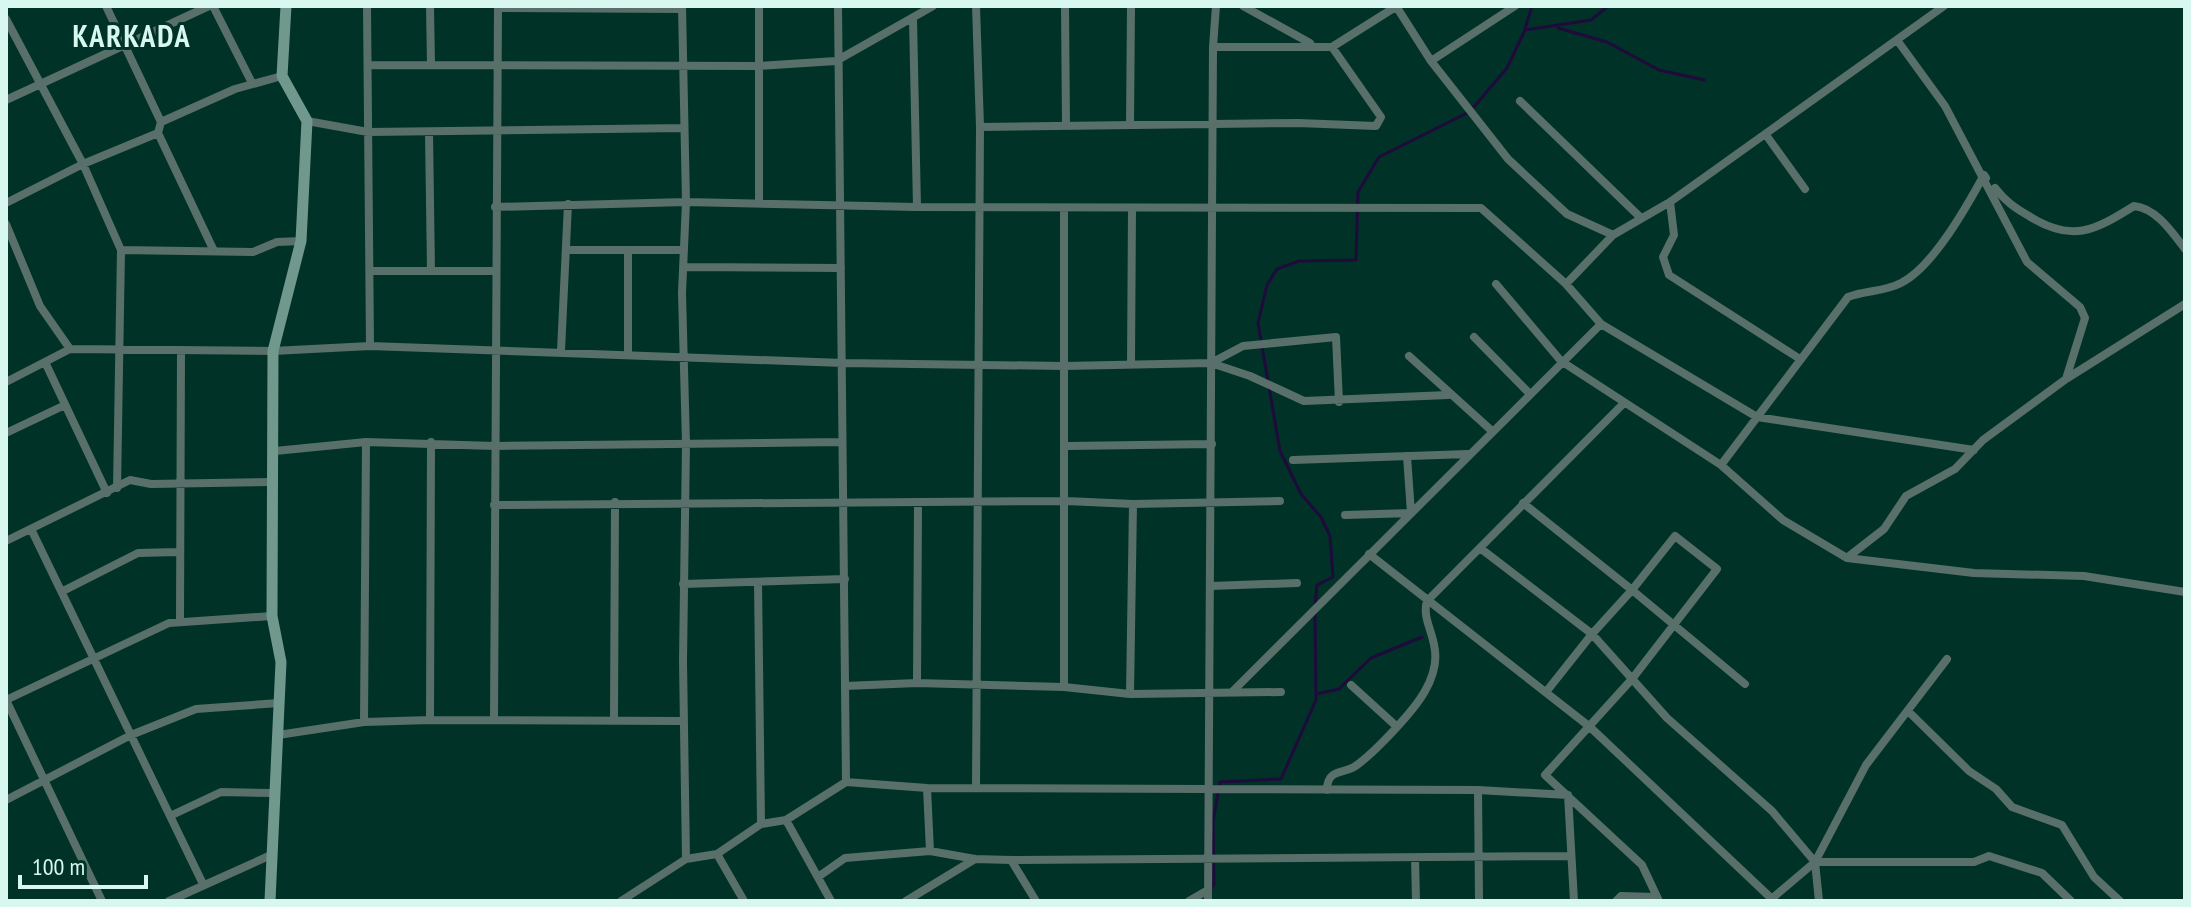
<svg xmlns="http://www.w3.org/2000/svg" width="2191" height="907" viewBox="0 0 2191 907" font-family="'PT Sans Narrow',sans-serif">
<rect width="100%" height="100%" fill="#003228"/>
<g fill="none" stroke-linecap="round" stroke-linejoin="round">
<!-- stream -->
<path stroke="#1e0b3c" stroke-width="3" d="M1558,28L1607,42L1659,70L1704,80
M1525,29L1532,6
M1473,108L1507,68L1525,30L1591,20L1608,6
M1315,606L1317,585L1333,577L1330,536L1321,517L1301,494L1280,451L1258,323L1267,285L1277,269L1299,261L1356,260L1358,192L1379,157L1467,113
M1316,694L1339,689L1371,658L1422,637
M1210,891L1214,884L1213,821L1220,782L1281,779L1316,700L1315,614"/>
<!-- street -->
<path stroke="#587069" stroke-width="8" d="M106,6L161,122
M213,6L252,83
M367,6L370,346
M430,6L431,65
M682,6L686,202L682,293L686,444L683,661L686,859
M838,6L846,782
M1065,6L1066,126
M1243,6L1310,43
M1396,6L1431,61L1508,159L1567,214L1613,235
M498,8L682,9
M6,19L83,164L121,250L253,252L277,242L301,241
M913,19L917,207
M1213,47H1332L1397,6
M1431,61L1515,6
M368,65L759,66L836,61L933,6
M6,100L209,6
M1520,101L1641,218
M307,121L368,132L683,128
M1130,125L1131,6
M980,127L1298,123L1376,126L1381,117L1332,47
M429,132L431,271
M158,133L214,251
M1766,135L1805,189
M1995,188C2005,201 2015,208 2029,216C2072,243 2094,231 2134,206C2156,208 2172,232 2185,249
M1670,202L1674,235L1663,257L1669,275L1800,359
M6,203L83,164L158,133L161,122L235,89L282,76
M759,203V6
M495,207L686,202L917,207L1481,208L1566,284L1601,324L1757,417L1974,450
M6,224L40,306L70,349
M566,250H684
M628,251V353
M684,267L841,268
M370,271H495
M1496,284L1561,361L1721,465L1783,520L1847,558L1974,573L2084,576L2185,592
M1566,284L1613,235L1670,202L1944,6
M1474,337L1529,393
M561,351L568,204
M1409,356L1492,431
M45,362L107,493
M1211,363L1243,346L1336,337L1339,402
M1131,364L1132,208
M2066,379L2185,304
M6,382L70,349L273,351L370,346L843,363L1064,366L1211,363L1250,376L1304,401L1448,395
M6,433L65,405
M1066,446L1212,444
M275,451L366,442L495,446L842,442
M1293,460L1468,454
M1721,465L1848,297C1866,290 1884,292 1901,283C1933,267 1967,206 1984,175L1986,178
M117,488L121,250
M1523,503L1632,590L1592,634L1667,718L1772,811L1815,862L1819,901
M494,505L1066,501L1133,504L1280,501
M1345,515L1411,513L1407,456
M31,529L203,884
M6,541L130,480L151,484L272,482
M1480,548L1592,634L1546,692
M1369,554L1590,727L1772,899
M1848,557L1884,529L1906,496L1955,469L1983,440L2066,379L2085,318L2080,307L2027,262L1945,106L1897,40
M758,582L761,824
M683,584L845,579
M1211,586L1297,583
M63,591L138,553L178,552
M180,621L181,350
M917,683L918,503
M1351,685L1395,725
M845,686L917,683L1064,687L1130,694L1281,692
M1064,687V208
M1233,691L1601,324
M1130,694L1133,504
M6,700L169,623L272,616
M6,700L102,901
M1908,711L1969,771L1996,789L2012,807L2062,825L2094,877L2120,901
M494,719L498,6
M430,720L431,442
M614,720L615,502
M364,722L366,442
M278,735L364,722L430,720L683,721
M927,788L930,851
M976,788L980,127L976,6
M1327,790C1327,768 1344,775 1357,765C1376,751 1414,711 1425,691C1451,646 1419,627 1427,601L1624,403
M1478,790L1479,901
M6,800L131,735L196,709L279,703
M170,816L221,792L273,793
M786,820L831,901
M717,854L744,901
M1415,858L1416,901
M1011,860L1036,901
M1815,862H1974L1989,856L2042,873L2071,901
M818,877L845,858L930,851L975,859L1011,860L1571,856
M169,901L271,855
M621,901L686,859L717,854L761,824L786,820L846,782L927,788L1478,790L1568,795L1574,901
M906,901L975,859
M1189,901L1208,890
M1208,901L1213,47L1216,6
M1616,901L1621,896L1655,897
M1659,901L1642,865L1545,775L1632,679L1717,569L1675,536L1632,590L1745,684
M1769,901L1815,862L1866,765L1947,659"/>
<!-- secondary -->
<path stroke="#71988d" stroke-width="11" d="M270,901L281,662L272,616L273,351L301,241L307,121L282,76L286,6"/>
</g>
<g text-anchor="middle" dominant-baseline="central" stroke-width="6" stroke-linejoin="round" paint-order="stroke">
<!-- district labels -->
<g font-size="30" font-weight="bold" letter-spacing="2" fill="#d8f7ee" stroke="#003228">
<text x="132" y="35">KARKADA</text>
</g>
</g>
<!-- border -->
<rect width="2191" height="907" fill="none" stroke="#d8f7ee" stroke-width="16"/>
<!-- scale -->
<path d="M20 875v12h126v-12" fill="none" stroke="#d8f7ee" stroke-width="4"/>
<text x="32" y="875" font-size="24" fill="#d8f7ee" stroke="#003228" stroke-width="6" paint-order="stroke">100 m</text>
</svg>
